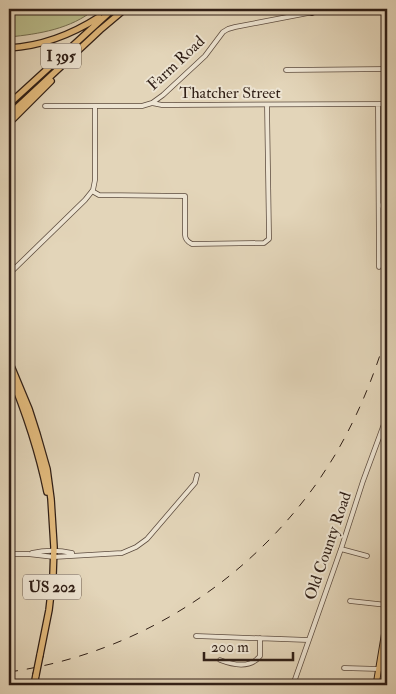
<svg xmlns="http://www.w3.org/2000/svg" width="396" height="694" viewBox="0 0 396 694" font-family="'IM FELL Double Pica',serif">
<rect width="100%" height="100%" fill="#e3d5b9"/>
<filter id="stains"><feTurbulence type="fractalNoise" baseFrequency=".004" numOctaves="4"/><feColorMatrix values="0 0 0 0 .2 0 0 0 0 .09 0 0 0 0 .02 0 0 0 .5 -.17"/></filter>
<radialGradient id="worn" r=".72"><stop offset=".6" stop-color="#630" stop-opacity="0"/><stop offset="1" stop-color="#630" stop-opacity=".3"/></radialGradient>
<!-- green -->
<path fill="#b9bc8b" stroke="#746e50" d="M9,9H95C71,29 39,34 9,37Z"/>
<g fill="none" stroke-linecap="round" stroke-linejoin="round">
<!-- minor casing -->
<g stroke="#5d4c3f" stroke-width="5.5">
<path id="minor" d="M286,70L387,69
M152,103L162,105H173L387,104
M378,105L379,267
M45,106H142L152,103L163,95L205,56L223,32L228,29L235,27L329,9
M92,191L99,195L185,196V235C185,240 188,242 192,244L264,243L269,239V235L267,105
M379,206L387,205
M9,274L85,200L93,190L95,180V106
M341,549L367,556
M32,553C45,550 59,550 72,553
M9,554H28L54,557L122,553L136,547L147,539L195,483L197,475
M350,601L387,605
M196,636L308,640
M220,660C233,665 250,669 260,656V638
M344,668L379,669
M293,685L341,549L363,481L387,416"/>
</g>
<!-- major casing -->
<g stroke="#301f16" stroke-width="7">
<path id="major" d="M376,685L387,619"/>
</g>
<!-- highway casing -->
<g stroke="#301f16" stroke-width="8">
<path id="highway" d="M312,12L313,9
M9,48C42,46 71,35 99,17
M9,104L113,9
M9,115L100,30L125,9
M9,123L51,81
M9,361L29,409L37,434L47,469L51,499L54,547L53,575L49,610L40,655
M9,372C26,413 38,448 47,492
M34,685L36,675"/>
</g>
<!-- minor -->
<use href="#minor" stroke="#ede4d2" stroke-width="4"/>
<!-- major -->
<use href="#major" stroke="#e2ba7c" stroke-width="5"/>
<!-- highway -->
<use href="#highway" stroke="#e2ba7c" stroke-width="5.5"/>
<!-- rail -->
<path stroke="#301f16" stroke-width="1" stroke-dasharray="9 9" stroke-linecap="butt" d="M9,672C135,654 246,584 319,480C326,469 333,459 339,448C360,411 375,373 387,333"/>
<!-- highway-bridge casing -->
<g stroke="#301f16" stroke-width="8" stroke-linecap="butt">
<path id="highway-bridge" d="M36,675L40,655"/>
</g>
<!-- highway-bridge -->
<use href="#highway-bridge" stroke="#e2ba7c" stroke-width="5.5"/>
</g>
<g text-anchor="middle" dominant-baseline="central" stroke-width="4" stroke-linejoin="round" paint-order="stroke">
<!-- shield labels -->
<g fill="#ede4d2" stroke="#695a4e" stroke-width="1">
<rect x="41" y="43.5" width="40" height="25" rx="4"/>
<rect x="23" y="574.5" width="58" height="25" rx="4"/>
</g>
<g font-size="15" font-weight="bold" fill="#301f16">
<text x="61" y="56">I 395</text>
<text x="52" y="587">US 202</text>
</g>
<!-- street labels -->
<g font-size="16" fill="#301f16" stroke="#ede4d2">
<text transform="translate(176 63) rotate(-43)">Farm Road</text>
<text x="230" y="93">Thatcher Street</text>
<text transform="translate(328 546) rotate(-71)">Old County Road</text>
</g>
</g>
<!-- margin -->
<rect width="396" height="694" fill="none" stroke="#e3d5b9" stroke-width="30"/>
<rect x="10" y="10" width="376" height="674" fill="none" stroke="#301f16" stroke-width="2.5"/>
<rect x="15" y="15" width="366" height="664" fill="none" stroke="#301f16"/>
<!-- scale -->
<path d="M204 652v8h89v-8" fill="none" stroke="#301f16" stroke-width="2.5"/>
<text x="211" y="652" font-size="15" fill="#301f16" stroke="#ede4d2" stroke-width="4" paint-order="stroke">200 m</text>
<rect width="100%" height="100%" filter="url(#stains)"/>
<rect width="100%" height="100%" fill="url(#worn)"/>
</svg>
